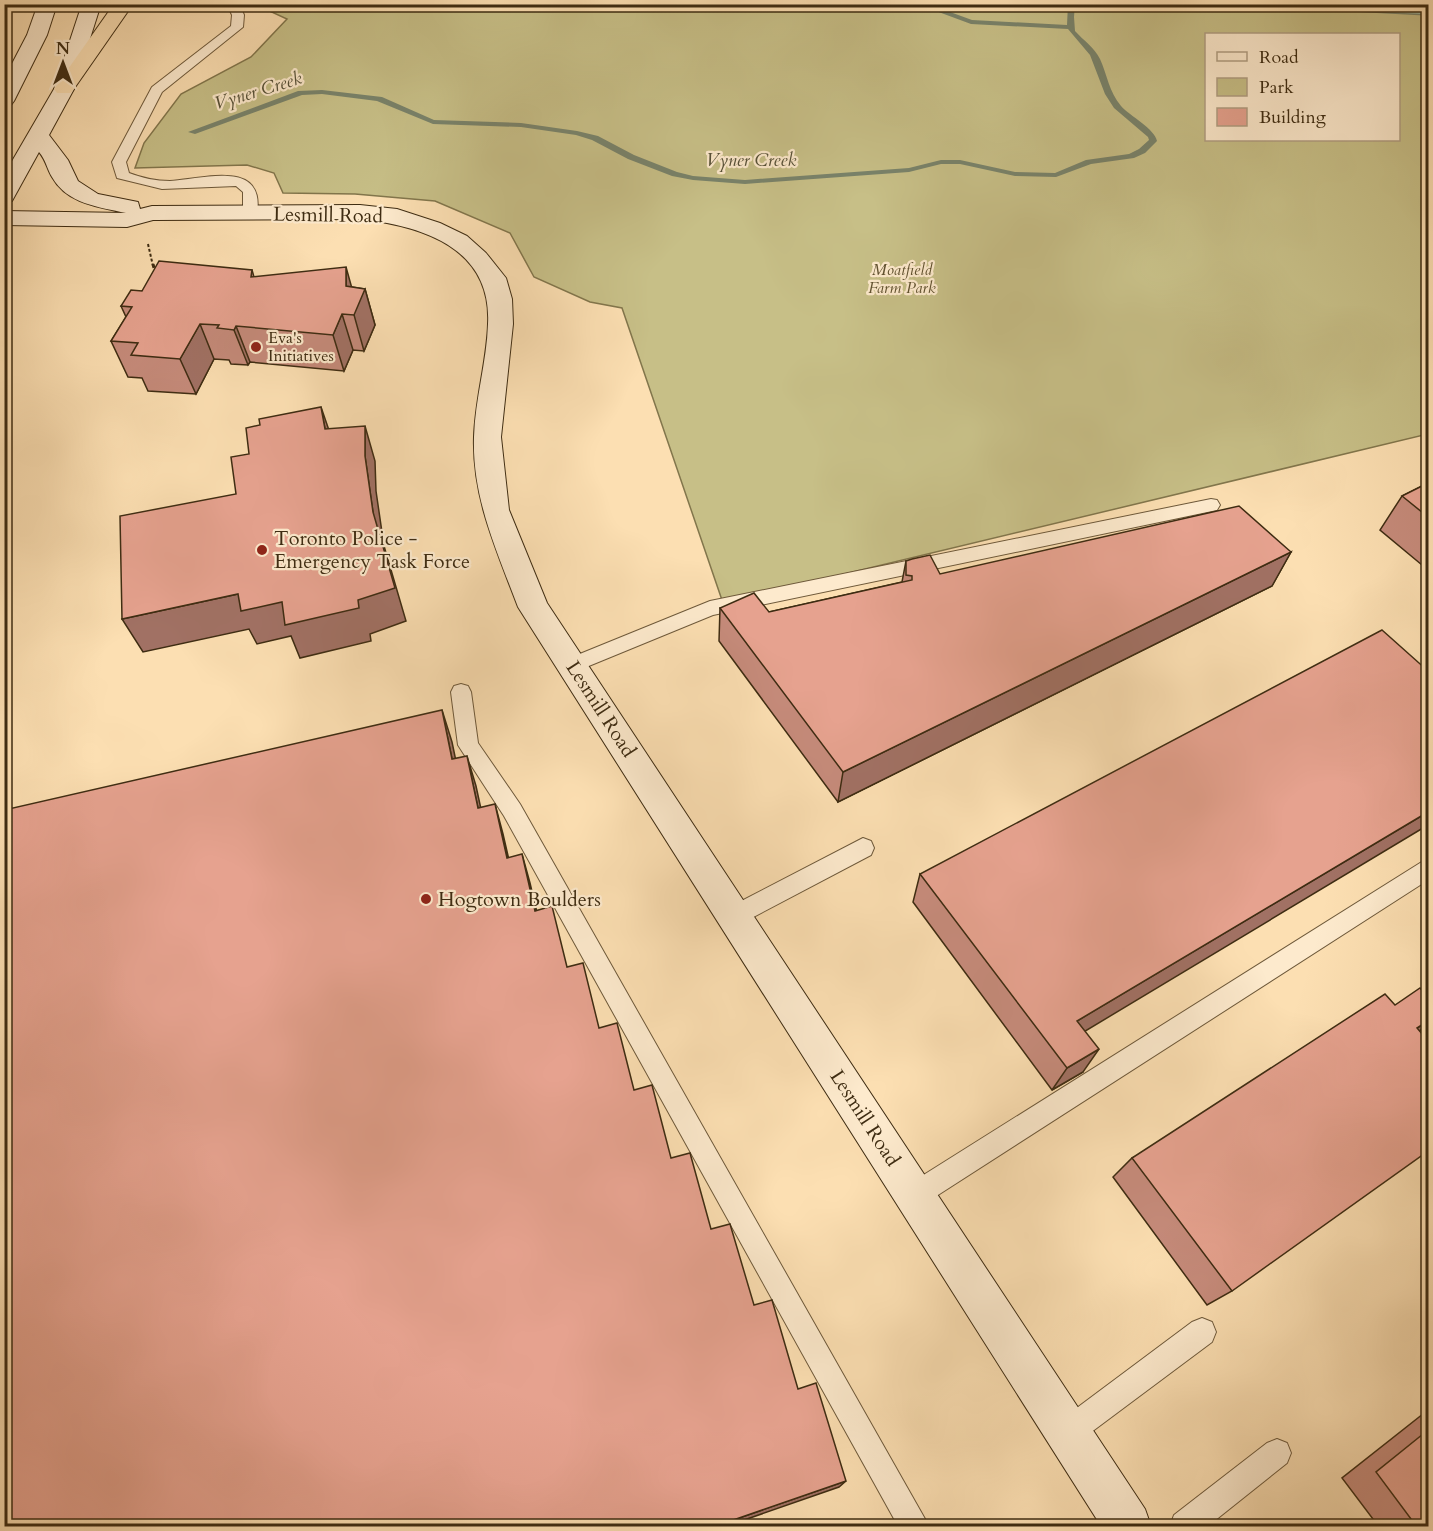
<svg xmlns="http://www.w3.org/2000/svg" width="1433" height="1531" viewBox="0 0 1433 1531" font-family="Cardo,serif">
<rect width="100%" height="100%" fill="#fcdfb2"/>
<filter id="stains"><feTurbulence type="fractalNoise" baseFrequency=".00333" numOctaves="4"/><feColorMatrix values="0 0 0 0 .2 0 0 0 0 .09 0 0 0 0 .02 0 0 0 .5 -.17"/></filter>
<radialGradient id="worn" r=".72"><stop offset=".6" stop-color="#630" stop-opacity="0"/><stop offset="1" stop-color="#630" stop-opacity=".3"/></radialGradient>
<!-- green -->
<path fill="#c7bf87" stroke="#82764c" stroke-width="1.5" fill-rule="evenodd" d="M278,5H1428V434L723,603L622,308L590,302L534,277L510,233L435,201L355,194L283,193L274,173L247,165L135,168L144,143L181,94L251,57L287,19L265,9ZM1206,34H1398V140H1206Z"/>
<!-- water -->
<path fill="#a0bda7" stroke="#79836b" stroke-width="1.5" d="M1295,5H1428V15L1334,10Z"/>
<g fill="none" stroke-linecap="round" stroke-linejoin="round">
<!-- stream -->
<path fill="#79836b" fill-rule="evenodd" d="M917,4H928L972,20L1067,25L1068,4H1075L1074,17L1075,31C1084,41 1094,47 1100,59C1107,74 1109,92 1121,106C1130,116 1155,129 1157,141L1145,153L1134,158L1091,164L1056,177L1015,176L960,164H941L909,172L745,184L693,180L672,176L628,159L592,140L576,135L521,127L433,124L377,101L322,94L302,95L195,134L188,132L298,91L322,90L382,97L434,120L521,123L577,131L598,136L634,155L677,172L693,176L745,180L909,168L941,160H960L1015,172L1055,173L1086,160L1129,154L1139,149L1149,140L1148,137L1114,108L1105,94L1090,55L1068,29L971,24Z"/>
<!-- lane casing -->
<g stroke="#6e593a" stroke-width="2">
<path id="lane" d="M227,4H239L244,15L243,27L162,92L126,162L129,173C142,178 156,181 170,181C203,179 265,159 257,213L250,217L243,213V192L236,186L162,189L117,178L112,162L152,87L231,26L232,15Z
M1211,499L1217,500L1220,505L1217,510L713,615L579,670L572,673L565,670L562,665L565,660L710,601Z
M461,684L468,686L471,692L478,743L520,804L929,1526H898L504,816L458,745L451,692L454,686Z
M863,838L871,841L874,848L871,855L742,923L734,926L726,923L723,916L726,909Z
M1428,858V880L924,1204L915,1208L906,1204L902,1195L906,1186Z
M1202,1318L1212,1322L1216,1332L1212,1342L1078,1442L1068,1446L1058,1442L1054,1432L1058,1422L1192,1322Z
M1277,1439L1287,1443L1291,1453L1287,1463L1208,1526H1170L1174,1515L1267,1443Z"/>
</g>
<!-- secondary casing -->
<g stroke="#3e2c12" stroke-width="2">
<path id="secondary" d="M38,4H57L47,35L14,101L11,105L4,107V79L27,35Z
M82,4H101L74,89L49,135L68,160L78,181L98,194L138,202L140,209L152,206L360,205L397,209L440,223L467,236L486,253L506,278L512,299L513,324L501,437L509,510L547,603L1145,1509L1151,1526H1101L518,607C497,551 472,498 474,437C475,399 487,361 488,324C492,248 423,226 360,219L153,220L127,227L4,225V211L126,213C99,207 67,204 52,177C47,169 46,160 39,152L12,201L4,203V175L54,89Z"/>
</g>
<!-- highway casing -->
<g stroke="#3e2c12" stroke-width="2">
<path id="highway" d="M114,4H133L71,93H57L54,89Z"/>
</g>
<!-- path-far1 -->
<path stroke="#3e2c12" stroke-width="2" stroke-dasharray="3 2" stroke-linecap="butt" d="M148,244L153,266"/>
<!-- path -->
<path stroke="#3e2c12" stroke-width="3" stroke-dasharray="4 2" stroke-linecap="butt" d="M153,264L155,272"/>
<!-- lane -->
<use href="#lane" fill="#fdeacd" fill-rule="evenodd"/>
<!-- secondary -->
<use href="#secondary" fill="#fdeacd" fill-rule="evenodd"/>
<!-- highway -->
<use href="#highway" fill="#fcdfb2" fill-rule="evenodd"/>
</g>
<!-- wall -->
<path fill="#c68b7b" stroke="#3e2c12" stroke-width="1.5" d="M252,270L254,277L352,287L365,289L375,325L364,351L353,350L344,371L250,362L248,365L231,364L229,360L214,359L196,394L148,391L142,378L128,377L111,341L126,317L121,306L142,291Z
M1428,483V570L1380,530L1402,496Z
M1291,552L1272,586L838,802L719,641L720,608L769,612L902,582L906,561L940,574Z
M920,874L1085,1031L1083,1072L1052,1090L913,902Z
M1420,1031L1232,1291L1207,1305L1113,1177L1132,1158Z
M1428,1410V1527H1379L1342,1478Z"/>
<!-- shaded-wall -->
<path fill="#a17164" stroke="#3e2c12" stroke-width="1.5" d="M346,267L356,303L365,289L375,325L364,351L346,286Z
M342,314L353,350L344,371L333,335Z
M200,324L214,359L196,394L180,359Z
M236,326L250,362L248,365L234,330Z
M321,407L333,442L325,429Z
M365,426L375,461L376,491L384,546L406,621L370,634L371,641L300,658L291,636L257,644L249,629L143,652L122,619L238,594L282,602L358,600L373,512L365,456Z
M1291,552L1272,586L838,802L843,772Z
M442,710L452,742L462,790L452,759Z
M467,756L476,786L487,837L478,808Z
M495,804L503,834L515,886L507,858Z
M1428,812V825L1062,1045L1077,1021Z
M522,854L530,883L543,938L535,911Z
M1428,1021V1024L1413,1036L1417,1028Z
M1099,1049L1083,1072L1052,1090L1067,1068Z
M846,1481L839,1487L724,1527H713Z"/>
<!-- building -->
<path fill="#e6a28f" stroke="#3e2c12" stroke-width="1.5" d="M159,261L252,270L251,277L346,267V286L365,289L354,315L342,314L333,335L236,326L234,330L217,328L219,325L200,324L180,359L131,355L138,343L111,341L132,307L121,306L131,290L142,291Z
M321,407L325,429L365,426V456L373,512L395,588L358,600L359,608L285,625L282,602L241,611L238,594L122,619L120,516L236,494L231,457L249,454L246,428L260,425L259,419Z
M1428,483V517L1402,496Z
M1239,506L1291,552L843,772L720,608L754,593L769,612L912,580V576L906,575V561L912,559L930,555L940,574Z
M1382,630L1428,671V812L1077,1021L1099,1049L1067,1068L920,874Z
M442,710L452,759L467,756L478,808L495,804L507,858L522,854L535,911L552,906L567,967L583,963L599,1028L617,1023L634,1090L652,1085L671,1158L690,1153L711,1229L730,1224L754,1305L772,1300L798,1389L816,1383L846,1481L713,1527H4V810Z
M1420,988L1428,997V1021L1417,1028L1428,1041V1151L1232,1291L1132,1158L1385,994L1395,1005Z
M1428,1430V1527H1417L1376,1472Z"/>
<!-- markers -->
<g fill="#8f2418" stroke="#fdeacd" stroke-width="2">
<circle cx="256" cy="347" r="6"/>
<circle cx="262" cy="550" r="6"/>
<circle cx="426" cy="899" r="6"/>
</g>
<g text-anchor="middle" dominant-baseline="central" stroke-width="4.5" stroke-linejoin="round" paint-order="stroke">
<!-- far-park labels -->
<g font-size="16" font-style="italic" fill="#60512f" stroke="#fdeacd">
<text x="902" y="270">Moatfield<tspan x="902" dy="18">Farm Park</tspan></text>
</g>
<!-- far-poi labels -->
<g font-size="16" fill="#3e2c12" stroke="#fdeacd" text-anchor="start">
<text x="268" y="338">Eva's<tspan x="268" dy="18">Initiatives</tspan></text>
</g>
<!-- far-water labels -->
<g font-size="18" font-style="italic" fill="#565037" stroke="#fdeacd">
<text transform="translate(258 91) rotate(-17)">Vyner Creek</text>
<text x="751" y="160">Vyner Creek</text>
</g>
<!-- street labels -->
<g font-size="20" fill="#3e2c12" stroke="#fdeacd">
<text transform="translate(328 215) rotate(1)">Lesmill Road</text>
<text transform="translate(601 709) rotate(57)">Lesmill Road</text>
<text transform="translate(865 1118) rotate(57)">Lesmill Road</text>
</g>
<!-- poi labels -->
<g font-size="20" fill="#3e2c12" stroke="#fdeacd" text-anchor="start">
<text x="274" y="538">Toronto Police -<tspan x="274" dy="23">Emergency Task Force</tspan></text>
<text x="438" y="899">Hogtown Boulders</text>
</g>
</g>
<!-- margin -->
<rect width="1433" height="1531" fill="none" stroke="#fcdfb2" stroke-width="24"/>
<rect x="6" y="6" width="1421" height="1519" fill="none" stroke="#3e2c12" stroke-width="3"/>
<rect x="12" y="12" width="1409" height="1507" fill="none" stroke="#3e2c12" stroke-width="1.5"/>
<!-- legend -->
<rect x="1205" y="33" width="195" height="108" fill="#fdeacd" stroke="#b19e82" stroke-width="1.5"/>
<rect x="1217" y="52" width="30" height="9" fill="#fdeacd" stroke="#b19e82" stroke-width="1.5"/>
<text x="1259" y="63" font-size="18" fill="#3e2c12">Road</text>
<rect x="1217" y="78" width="30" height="18" fill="#c7bf87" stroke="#b19e82" stroke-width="1.5"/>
<text x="1259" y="93" font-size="18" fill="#3e2c12">Park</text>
<rect x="1217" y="108" width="30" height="18" fill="#e6a28f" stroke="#b19e82" stroke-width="1.5"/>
<text x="1259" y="123" font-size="18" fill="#3e2c12">Building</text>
<!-- north arrow -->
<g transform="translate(63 63)" stroke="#fdeacd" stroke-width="4.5" paint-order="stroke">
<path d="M0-4.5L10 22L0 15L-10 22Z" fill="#3e2c12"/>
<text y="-9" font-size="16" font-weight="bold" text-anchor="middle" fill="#3e2c12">N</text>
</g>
<rect width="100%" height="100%" filter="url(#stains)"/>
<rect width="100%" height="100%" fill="url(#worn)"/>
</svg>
